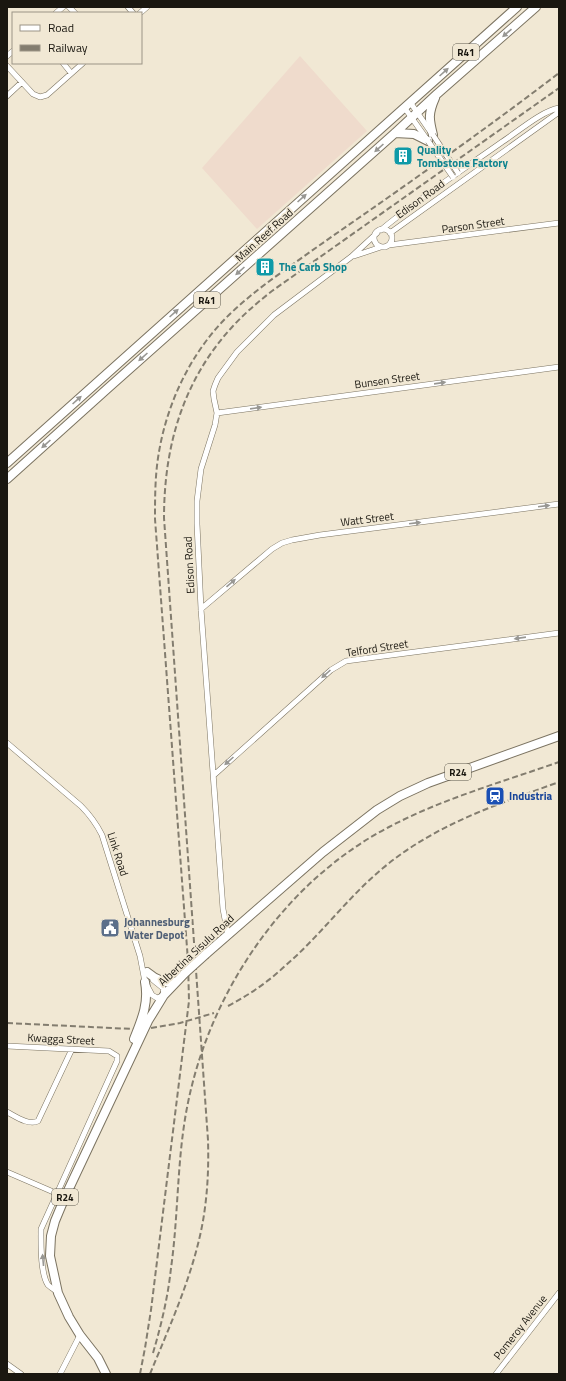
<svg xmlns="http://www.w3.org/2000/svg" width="566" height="1381" viewBox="0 0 566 1381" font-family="'Titillium Web',sans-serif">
<rect width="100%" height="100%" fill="#f1e8d4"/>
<!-- industrial -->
<path fill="#efdbcc" d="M300,56L367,131L257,229L202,168Z"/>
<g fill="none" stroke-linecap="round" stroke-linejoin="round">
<!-- street casing -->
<g stroke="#7b7361" stroke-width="6">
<path id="street" d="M69,7L75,13
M128,7L133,13
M56,13L63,7
M140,13L147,7
M7,56L13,51
M63,63L71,73
M7,66L33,94L40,97L47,95L83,63
M7,96L22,82
M410,102L430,131
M404,107L426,138
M374 238a9 9 0 1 1 18 0a9 9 0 1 1-18 0Z
M381,230C419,198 461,171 502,142C516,133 543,110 559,108
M390,233L559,112
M389,245L559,223
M354,256L381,247
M217,413L559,367
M201,609L272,549L282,543L292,540L320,535L559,504
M7,743L81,806C90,815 96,823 102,835L140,956L145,982L152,995L157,998L162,996
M214,775L331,670L346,661L559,633
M228,935L223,909L201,609L197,524V501L201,469L215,425L217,413L214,399L213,391L215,385L218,378L237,352L274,315L351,257L377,233
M153,980L163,988L164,994
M7,1046L109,1051L117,1056V1061L41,1229C41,1243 40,1273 48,1285C51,1288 55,1290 58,1292
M7,1112C15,1116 29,1126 38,1121L72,1049
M7,1172L65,1197
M7,1364L21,1374
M60,1374L80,1335
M496,1374L559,1293"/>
</g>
<!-- primary casing -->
<g stroke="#7b7361" stroke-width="10">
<path id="primary" d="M395,133L414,134L428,141
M433,135C429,119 428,114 435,98
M7,463L517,7
M7,479L107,389L395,133L437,94L536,7
M206,954L323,852L377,810L400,796L428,783L559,736
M147,972C155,979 167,985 177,981
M134,1039C142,1019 149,1003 145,982
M106,1374L98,1358L80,1335L69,1317L58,1293L50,1256L51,1236L55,1221L65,1197L148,1021L164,995L185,973"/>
</g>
<!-- street -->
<use href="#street" stroke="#fff" stroke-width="5"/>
<!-- primary -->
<use href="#primary" stroke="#fff" stroke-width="8"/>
<!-- rail -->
<path stroke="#837d6f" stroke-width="2" stroke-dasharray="6 3" stroke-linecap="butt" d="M228,1006C249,995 268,982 285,966C320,936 347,898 383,868C436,824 496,805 559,782
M7,1023L133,1029
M151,1028L180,1023L214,1013
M153,1353C161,1326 168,1297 171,1268C178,1219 177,1168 185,1119C204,1000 281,883 389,827C442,799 502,782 559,762
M140,1374L145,1348L151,1310L189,1001L188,961L155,519C155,499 155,478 158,458C166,404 191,351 231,313C248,297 266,283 285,270C311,251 337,233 363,215C429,169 495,122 559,73
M150,1374C168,1330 188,1286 199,1240C207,1207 209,1173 208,1140L164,518C164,446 183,380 233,326C245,313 258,302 272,291L559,88"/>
<!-- street-bridge casing -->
<g stroke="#7b7361" stroke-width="6" stroke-linecap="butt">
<path id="street-bridge" d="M433,135L458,173
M428,141L453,177"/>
</g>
<!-- primary-bridge casing -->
<g stroke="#7b7361" stroke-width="10" stroke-linecap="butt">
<path id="primary-bridge" d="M185,973L206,954"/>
</g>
<!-- street-bridge -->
<use href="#street-bridge" stroke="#fff" stroke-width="5"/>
<!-- primary-bridge -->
<use href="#primary-bridge" stroke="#fff" stroke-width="8"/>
</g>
<!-- one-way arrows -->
<defs><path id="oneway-solid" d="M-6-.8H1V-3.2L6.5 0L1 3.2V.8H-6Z"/></defs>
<g fill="#989793">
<use href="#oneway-solid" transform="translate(507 33) rotate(139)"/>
<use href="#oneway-solid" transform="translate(444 72) rotate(-42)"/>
<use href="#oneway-solid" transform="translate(379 148) rotate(138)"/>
<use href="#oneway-solid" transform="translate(302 198) rotate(-42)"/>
<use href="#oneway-solid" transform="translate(240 271) rotate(138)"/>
<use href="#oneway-solid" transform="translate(174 313) rotate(-42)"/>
<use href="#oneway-solid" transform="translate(143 357) rotate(138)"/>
<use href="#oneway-solid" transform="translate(440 383) rotate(-8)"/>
<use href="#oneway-solid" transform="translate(77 400) rotate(-42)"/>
<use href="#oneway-solid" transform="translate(256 408) rotate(-8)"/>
<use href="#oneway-solid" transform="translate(46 444) rotate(138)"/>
<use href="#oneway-solid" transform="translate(544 506) rotate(-7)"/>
<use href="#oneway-solid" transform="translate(415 523) rotate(-7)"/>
<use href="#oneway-solid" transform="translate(231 583) rotate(-41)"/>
<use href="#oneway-solid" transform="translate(520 638) rotate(172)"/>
<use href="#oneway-solid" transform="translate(326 674) rotate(138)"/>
<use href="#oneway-solid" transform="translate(229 761) rotate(138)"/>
<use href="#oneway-solid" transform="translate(43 1260) rotate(-95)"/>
</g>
<!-- icons -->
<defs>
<g id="building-square" transform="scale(1)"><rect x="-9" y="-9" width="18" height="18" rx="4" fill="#0f9aa8" stroke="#f1e8d4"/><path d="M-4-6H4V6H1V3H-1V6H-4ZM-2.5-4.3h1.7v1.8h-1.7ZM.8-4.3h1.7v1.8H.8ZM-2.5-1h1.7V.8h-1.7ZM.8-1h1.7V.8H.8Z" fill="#fff"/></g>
<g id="station-square" transform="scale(1)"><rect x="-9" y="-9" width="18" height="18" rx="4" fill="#1a4fb4" stroke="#f1e8d4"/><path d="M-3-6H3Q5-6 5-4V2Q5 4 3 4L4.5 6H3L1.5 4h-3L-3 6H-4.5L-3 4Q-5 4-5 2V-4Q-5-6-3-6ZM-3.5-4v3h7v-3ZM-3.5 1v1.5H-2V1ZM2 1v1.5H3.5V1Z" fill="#fff"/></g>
<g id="civic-square" transform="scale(1)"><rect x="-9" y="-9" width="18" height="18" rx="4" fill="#5c6f8a" stroke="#f1e8d4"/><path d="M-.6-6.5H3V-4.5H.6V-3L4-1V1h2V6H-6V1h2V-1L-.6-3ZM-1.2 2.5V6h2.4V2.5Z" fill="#fff"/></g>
</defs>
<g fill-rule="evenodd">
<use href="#building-square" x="403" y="156"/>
<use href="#building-square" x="265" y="267"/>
<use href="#station-square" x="495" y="796"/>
<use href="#civic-square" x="110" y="928"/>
</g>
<g text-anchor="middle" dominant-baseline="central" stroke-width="3.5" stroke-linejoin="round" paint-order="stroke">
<!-- shield labels -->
<g fill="#f1e8d4" stroke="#5a564b" stroke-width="1">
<rect x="453" y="44" width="26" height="16" rx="3"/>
<rect x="194" y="292" width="26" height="16" rx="3"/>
<rect x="445" y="764" width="26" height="16" rx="3"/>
<rect x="52" y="1189" width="26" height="16" rx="3"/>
</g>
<g font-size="10" font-weight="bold" fill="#1a1710">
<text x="466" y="52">R41</text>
<text x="207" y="300">R41</text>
<text x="458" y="772">R24</text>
<text x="65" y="1197">R24</text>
</g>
<!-- culture labels -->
<g font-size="11" font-weight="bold" fill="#0d838f" stroke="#f1e8d4" text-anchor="start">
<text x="417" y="150">Quality<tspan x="417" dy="13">Tombstone Factory</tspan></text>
<text x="279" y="267">The Carb Shop</text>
</g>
<!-- street labels -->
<g font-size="11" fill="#1a1710" stroke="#f1e8d4">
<text transform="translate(420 199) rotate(-36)">Edison Road</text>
<text transform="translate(473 225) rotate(-8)">Parson Street</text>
<text transform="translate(264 235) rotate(-42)">Main Reef Road</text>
<text transform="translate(387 380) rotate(-8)">Bunsen Street</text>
<text transform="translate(367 519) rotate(-7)">Watt Street</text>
<text transform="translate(189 565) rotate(-93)">Edison Road</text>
<text transform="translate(377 648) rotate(-9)">Telford Street</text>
<text transform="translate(118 854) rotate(72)">Link Road</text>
<text transform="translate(196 950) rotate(-43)">Albertina Sisulu Road</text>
<text transform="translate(61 1039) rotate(3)">Kwagga Street</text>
<text transform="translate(520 1327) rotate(-52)">Pomeroy Avenue</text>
</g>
<!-- transit labels -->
<g font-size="11" font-weight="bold" fill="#164399" stroke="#f1e8d4" text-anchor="start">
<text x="509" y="796">Industria</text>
</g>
<!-- service labels -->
<g font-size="11" font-weight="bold" fill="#4e5e75" stroke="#f1e8d4" text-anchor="start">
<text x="124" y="922">Johannesburg<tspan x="124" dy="13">Water Depot</tspan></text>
</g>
</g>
<!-- border -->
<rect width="566" height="1381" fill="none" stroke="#1a1710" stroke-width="16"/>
<!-- legend -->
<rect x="12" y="12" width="130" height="52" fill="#f1e8d4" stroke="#9b9486"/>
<rect x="20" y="25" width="20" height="6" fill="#ffffff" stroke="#9b9486"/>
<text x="48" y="32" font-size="12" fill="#1a1710">Road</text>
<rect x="20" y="45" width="20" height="6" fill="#837d6f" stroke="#9b9486"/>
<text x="48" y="52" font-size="12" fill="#1a1710">Railway</text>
</svg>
